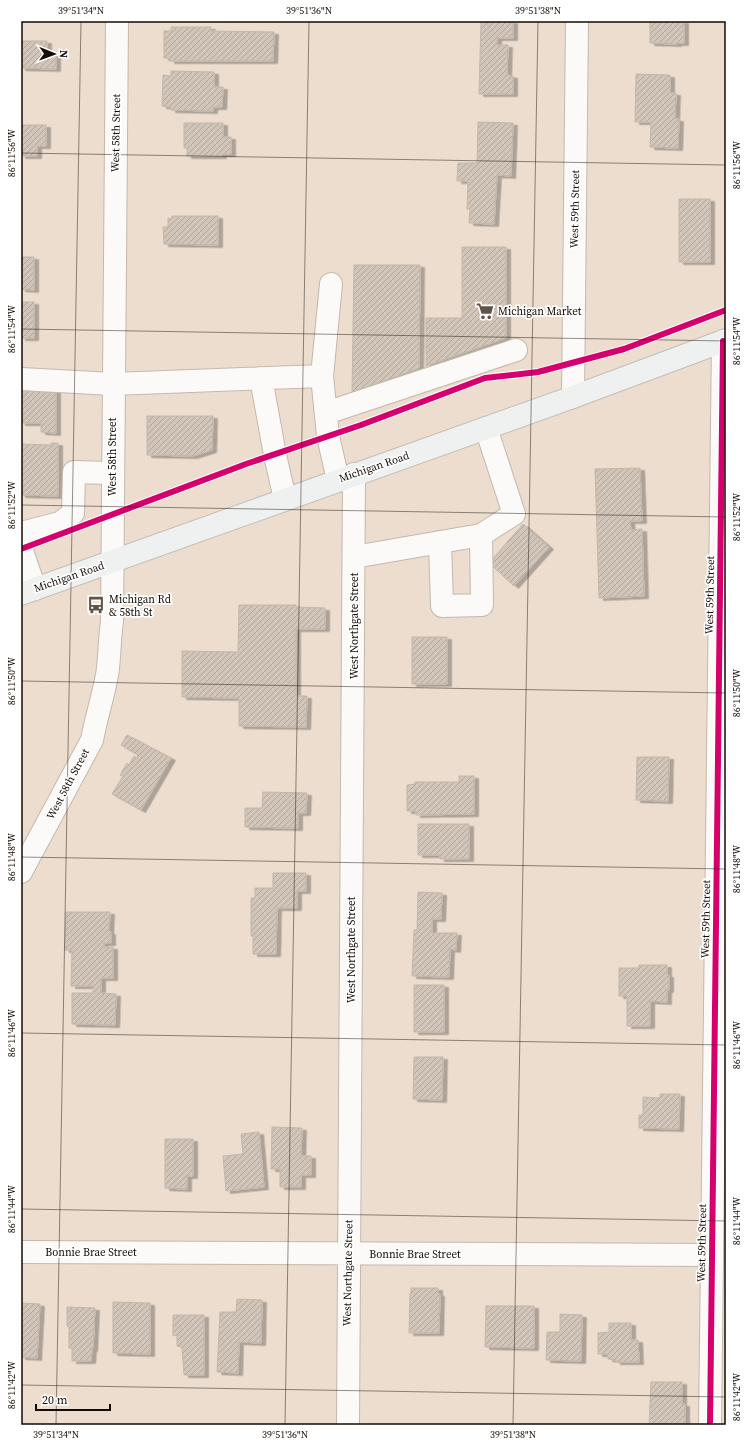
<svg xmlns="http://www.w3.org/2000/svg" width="747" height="1446" viewBox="0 0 747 1446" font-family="'Source Serif 4',serif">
<defs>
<pattern id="building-hatch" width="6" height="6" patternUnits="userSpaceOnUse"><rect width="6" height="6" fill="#d1c4b9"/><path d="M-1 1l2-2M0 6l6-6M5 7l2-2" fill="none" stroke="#b3a79d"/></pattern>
<filter id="shadow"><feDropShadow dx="4.5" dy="2.5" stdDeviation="0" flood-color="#0004"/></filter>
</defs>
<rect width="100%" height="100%" fill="#ecddce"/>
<!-- building -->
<path fill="url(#building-hatch)" stroke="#c3b6ab" filter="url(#shadow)" d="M481,21H513V38H497V45H508L507,75L513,76V94H479Z
M650,21H684V43H677V44L650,43Z
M171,27H211L210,31L274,32L273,61H170V58H164V31H171Z
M21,41H47V54H56V69L21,68Z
M171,71L214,72V87H223L222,107H213V111L171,110V107L162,106L163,75L171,76Z
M636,74L670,75V93H676L675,119H679L678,148L650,147L651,122H635Z
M478,122L513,123L511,176L497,175L494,224L469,223L470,209H467L468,181H457L458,163H477Z
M184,123H223V137H231V154H222V156H187V148H184Z
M21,125H46V146H37V156H21Z
M679,199H710V262H679Z
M172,216H218V245L164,244L163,227H168V218L172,219Z
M462,247H506V338L426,366V318H462Z
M21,257H34V290L21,289Z
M354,265H420L419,368L352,393Z
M21,302H34V338H21Z
M56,387V433L41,432V423H21V388Z
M147,416H213L212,450L193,456L147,455Z
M51,443H58V496L21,495V444L51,445Z
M640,468L642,521H630L631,530L642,529L644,596L599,598L595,469Z
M523,524L549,547L514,586L489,563Z
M239,605H296V607L325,608V629H296V696H307L306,727L239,726V698L182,697V651L238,652Z
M412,637H447V684H412Z
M127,735L171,758L141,810L112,794L123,776L120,775L127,763L129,765L134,756L137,758L138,755L121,745Z
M637,757H669L668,801L636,800Z
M459,776H474V814L416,815V811H407V785L415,784V782H459Z
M263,792L307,793L306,813H298V828L245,827V808H262Z
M418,824H469V859H440V855H418Z
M273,873H306V891H297V908H277L276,954H253V936H251V898H255V888H273Z
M418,892L442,893L441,919H432V933H457L456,950L450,949L449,977L412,976L414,930H417Z
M66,912H110L109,932H111V943H104V947H113V978H101V993L116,994L115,1025L72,1024V993H93V986H71L72,950H65Z
M639,965H667V975H669V990H667V1002L650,1001V1026H627V996H619V968H639Z
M414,985H444V1032H414Z
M414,1057H443L442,1100L413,1099Z
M660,1094H680L679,1129L639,1128V1115H643V1097L660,1098Z
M272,1127L302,1128L301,1156H311V1175H301V1187H280V1169H271Z
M259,1132L264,1187L226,1191L223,1156L243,1154L241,1134Z
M165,1139H193V1176H187V1189L165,1188Z
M411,1288H438V1294H440L439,1333H409L410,1293H411Z
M237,1299L262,1300L261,1343L239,1342L238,1373L217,1372L220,1312H236Z
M113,1302L150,1303V1354L113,1353Z
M21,1303L40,1304L37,1358L21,1357Z
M486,1306H534V1348L485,1347Z
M67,1307L95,1308L93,1349H92L91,1361H72V1348H69V1327L67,1326Z
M560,1314L582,1315L581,1361L546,1360L547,1332H560Z
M173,1315H204V1375H184L182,1347L177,1346V1335L173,1336Z
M609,1323H631V1340H638L639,1362H616V1360L608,1359V1354H598V1333L609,1332Z
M651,1382H682V1404H685V1425H649Z"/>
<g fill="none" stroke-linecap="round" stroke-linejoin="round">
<!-- minor casing -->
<g stroke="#c4b9ad" stroke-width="24">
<path id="minor" d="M331,284L322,376L328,436L338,480
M261,378L275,455L285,499
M21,379L113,384L322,376
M573,397L577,21
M326,413L516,350
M21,533L60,523L73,513L74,472L112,473
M440,542L442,606L482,605L481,535
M21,548L35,589
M354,557L481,535L514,514L486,428
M21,872L92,740C96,718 103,697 107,675C110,658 109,640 112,622L117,21
M21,1252L712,1255
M348,1425L354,474
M710,1425L723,341"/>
</g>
<!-- major casing -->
<g stroke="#c4beb6" stroke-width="24">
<path id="major" d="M21,594L573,397L726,340"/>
</g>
<!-- minor -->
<use href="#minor" stroke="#fcfaf8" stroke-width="22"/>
<!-- major -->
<use href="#major" stroke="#eff0f0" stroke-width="22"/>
<!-- cycleway casing -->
<g stroke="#fff" stroke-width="8">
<path id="cycleway" d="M21,549L246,464L361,425L485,378L538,372L624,349L726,310
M710,1425L723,341"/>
</g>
<!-- cycleway -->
<use href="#cycleway" stroke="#d6006c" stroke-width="6"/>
</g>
<!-- ticks -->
<path fill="none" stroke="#140b03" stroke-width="1" stroke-opacity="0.45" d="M21,153L726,165M21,329L726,341M21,505L726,517M21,681L726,693M21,857L726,869M21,1033L726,1045M21,1209L726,1221M21,1385L726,1397M56,1425L81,21M285,1425L309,21M513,1425L538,21"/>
<!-- icons -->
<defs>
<g id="supermarket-bare" transform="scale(1.38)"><path d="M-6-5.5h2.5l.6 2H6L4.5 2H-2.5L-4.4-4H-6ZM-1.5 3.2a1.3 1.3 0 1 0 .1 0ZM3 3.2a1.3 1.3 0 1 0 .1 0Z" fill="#60544a" stroke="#fff" stroke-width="2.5" paint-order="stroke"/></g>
<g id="bus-bare" transform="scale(1.38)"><path d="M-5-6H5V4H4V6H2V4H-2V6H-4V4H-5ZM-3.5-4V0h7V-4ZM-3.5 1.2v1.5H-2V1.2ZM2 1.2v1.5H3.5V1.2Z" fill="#60544a" stroke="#fff" stroke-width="2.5" paint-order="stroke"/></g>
</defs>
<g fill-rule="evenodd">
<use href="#supermarket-bare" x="485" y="311"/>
<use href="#bus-bare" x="96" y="605"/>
</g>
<g text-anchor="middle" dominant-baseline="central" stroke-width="3.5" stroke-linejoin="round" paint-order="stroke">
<!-- street labels -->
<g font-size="11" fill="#140b03" stroke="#fff">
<text transform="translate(116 133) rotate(-89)">West 58th Street</text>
<text transform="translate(575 209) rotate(-89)">West 59th Street</text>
<text transform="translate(112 457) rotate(-90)">West 58th Street</text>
<text transform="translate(374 467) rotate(-19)">Michigan Road</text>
<text transform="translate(69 577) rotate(-19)">Michigan Road</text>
<text transform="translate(710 595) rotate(-89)">West 59th Street</text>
<text transform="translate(354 626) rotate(-90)">West Northgate Street</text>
<text transform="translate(68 784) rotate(-62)">West 58th Street</text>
<text transform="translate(706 919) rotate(-89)">West 59th Street</text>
<text transform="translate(351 950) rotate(-90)">West Northgate Street</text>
<text transform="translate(702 1243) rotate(-89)">West 59th Street</text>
<text x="91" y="1252">Bonnie Brae Street</text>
<text x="415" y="1254">Bonnie Brae Street</text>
<text transform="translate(348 1273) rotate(-89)">West Northgate Street</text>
</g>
<!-- poi labels -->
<g font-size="11" fill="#140b03" stroke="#fff" text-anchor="start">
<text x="498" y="311">Michigan Market</text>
<text x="109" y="599">Michigan Rd<tspan x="109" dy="13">&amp; 58th St</tspan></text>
</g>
</g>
<!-- border -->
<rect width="747" height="1446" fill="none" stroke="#ffffff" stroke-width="44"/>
<!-- north arrow -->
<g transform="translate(54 54) rotate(91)" stroke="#ffffff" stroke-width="3" paint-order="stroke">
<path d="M0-3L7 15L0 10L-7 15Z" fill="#140b03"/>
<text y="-6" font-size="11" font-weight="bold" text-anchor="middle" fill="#140b03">N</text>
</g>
<!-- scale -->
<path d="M36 1404v6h74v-6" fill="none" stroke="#140b03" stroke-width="2"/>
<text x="42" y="1404" font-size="12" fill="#140b03" stroke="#ffffff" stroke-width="3" paint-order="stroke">20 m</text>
<rect x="22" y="22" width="703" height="1402" fill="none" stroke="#140b03" stroke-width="1.5"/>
<g font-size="10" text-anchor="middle" fill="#140b03">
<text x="81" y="14">39°51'34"N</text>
<text x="309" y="14">39°51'36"N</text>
<text x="538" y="14">39°51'38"N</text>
<text transform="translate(11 153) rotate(-90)" y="4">86°11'56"W</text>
<text transform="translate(736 165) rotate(-90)" y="4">86°11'56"W</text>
<text transform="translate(11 329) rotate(-90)" y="4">86°11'54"W</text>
<text transform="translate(736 341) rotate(-90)" y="4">86°11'54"W</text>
<text transform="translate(11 505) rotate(-90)" y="4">86°11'52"W</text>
<text transform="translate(736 517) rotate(-90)" y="4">86°11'52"W</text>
<text transform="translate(11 681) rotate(-90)" y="4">86°11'50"W</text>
<text transform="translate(736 693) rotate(-90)" y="4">86°11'50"W</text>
<text transform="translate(11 857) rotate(-90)" y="4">86°11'48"W</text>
<text transform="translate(736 869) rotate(-90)" y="4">86°11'48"W</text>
<text transform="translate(11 1033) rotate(-90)" y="4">86°11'46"W</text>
<text transform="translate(736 1045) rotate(-90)" y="4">86°11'46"W</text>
<text transform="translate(11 1209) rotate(-90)" y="4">86°11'44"W</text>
<text transform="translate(736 1221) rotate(-90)" y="4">86°11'44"W</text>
<text transform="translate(11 1385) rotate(-90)" y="4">86°11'42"W</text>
<text transform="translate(736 1397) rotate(-90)" y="4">86°11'42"W</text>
<text x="56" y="1438">39°51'34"N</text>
<text x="285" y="1438">39°51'36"N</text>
<text x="513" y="1438">39°51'38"N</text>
</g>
</svg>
